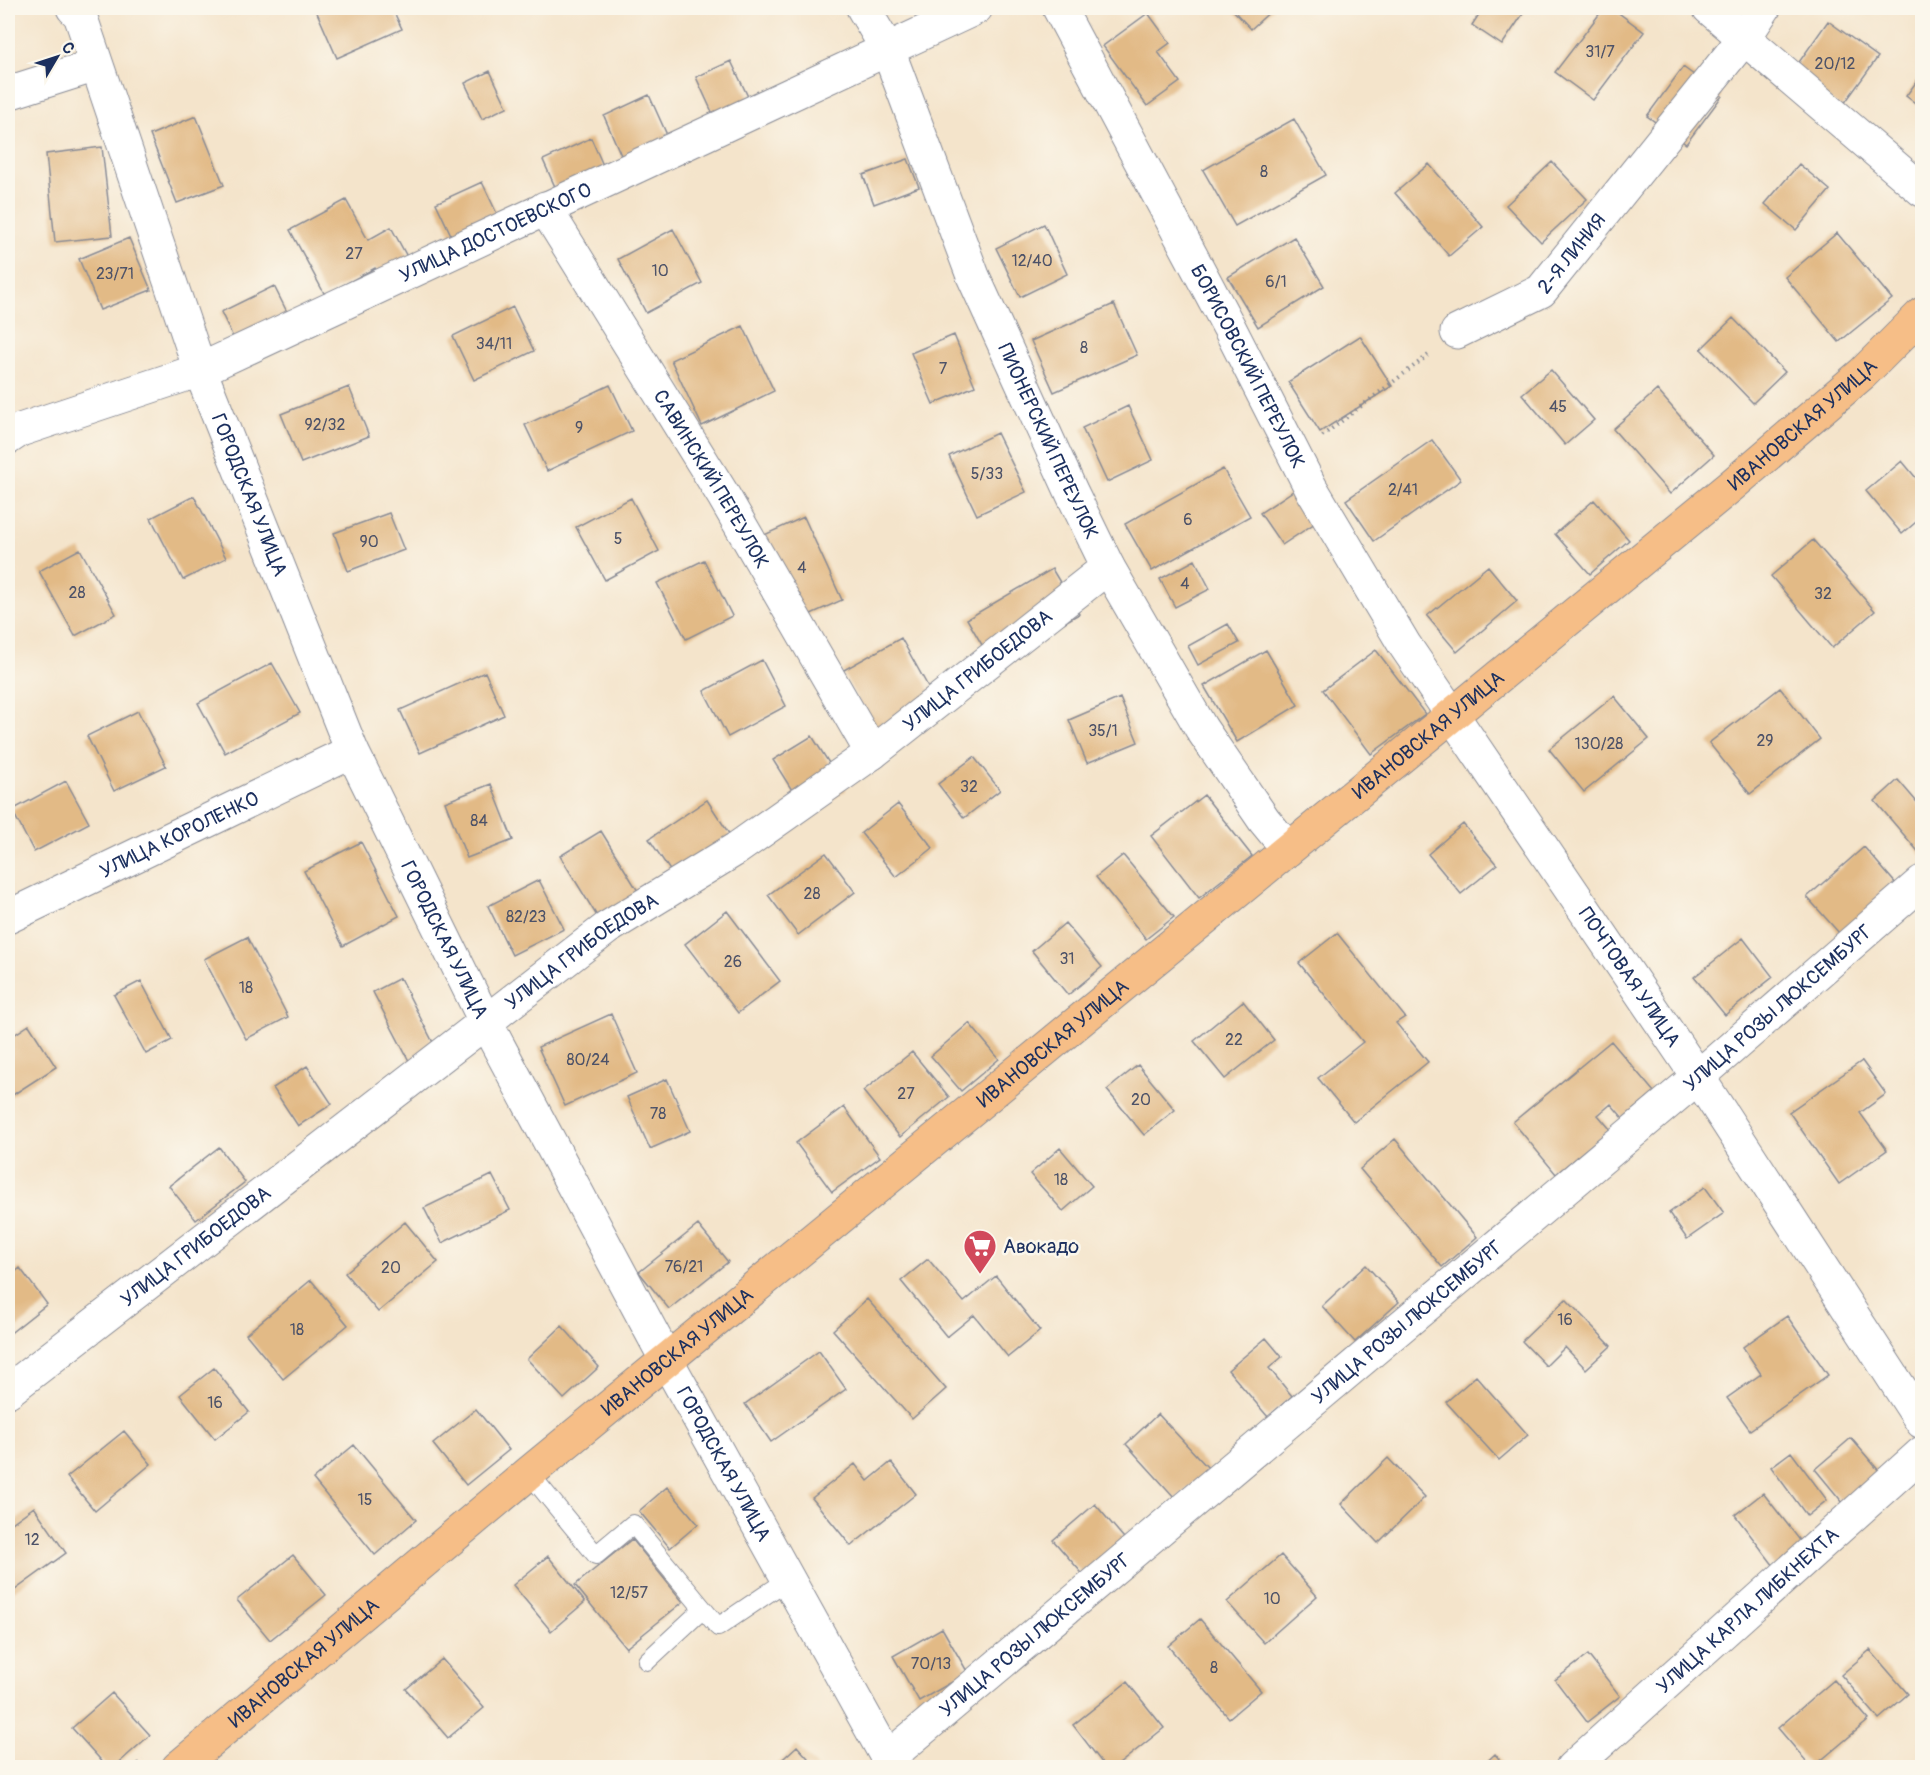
<svg xmlns="http://www.w3.org/2000/svg" width="1930" height="1775" viewBox="0 0 1930 1775" font-family="Pangolin,sans-serif">
<rect width="100%" height="100%" fill="#fbf7ec"/>
<filter id="ink" filterUnits="userSpaceOnUse"><feTurbulence type="fractalNoise" baseFrequency=".0167" numOctaves="2"/><feDisplacementMap in="SourceGraphic" scale="12" xChannelSelector="R" yChannelSelector="G"/><feConvolveMatrix kernelMatrix="1 2 1 2 8 2 1 2 1" color-interpolation-filters="sRGB"/></filter>
<filter id="wash" filterUnits="userSpaceOnUse"><feTurbulence type="fractalNoise" baseFrequency=".008" numOctaves="4" result="noise"/><feDisplacementMap in="SourceGraphic" scale="24" xChannelSelector="R" yChannelSelector="G"/><feGaussianBlur stdDeviation="1.35" result="paint"/><feColorMatrix in="noise" values="0 0 0 0 0 0 0 0 0 0 0 0 0 0 0 0 0 1.4 0 .05"/><feComposite in="paint" operator="in"/></filter>
<g filter="url(#wash)">
<rect width="100%" height="100%" fill="#f4e4cb"/>
<g id="blocks">
<!-- building -->
<path fill="#e2ba86" d="M315,8H392L402,29L337,58Z
M1231,8H1274L1251,29Z
M1483,8H1527L1502,45L1472,25Z
M1604,8H1612L1644,32L1593,100L1555,72Z
M1148,13L1170,43L1158,52L1180,82L1147,106L1103,46Z
M1828,21L1878,57L1841,108L1792,72Z
M731,61L760,122L724,138L696,77Z
M1683,67L1722,96L1686,144L1647,116Z
M490,71L507,107L482,119L465,83Z
M1922,74V108L1906,96Z
M649,95L676,155L630,176L604,116Z
M196,116L224,185L177,203L150,135Z
M1294,119L1326,175L1235,226L1203,170Z
M591,138L609,179L561,200L543,160Z
M102,147L112,236L55,242L46,154Z
M908,159L919,187L874,204L863,175Z
M1552,162L1587,199L1541,242L1506,205Z
M1429,164L1483,227L1449,256L1395,193Z
M1799,164L1830,190L1796,230L1765,204Z
M482,182L507,235L461,256L436,203Z
M346,200L368,240L391,227L418,277L389,293L375,268L325,295L290,230Z
M1044,224L1067,274L1020,297L996,248Z
M673,229L702,283L646,313L618,259Z
M1837,233L1892,299L1839,342L1785,277Z
M1294,237L1324,286L1258,327L1228,277Z
M129,238L151,290L100,310L79,259Z
M274,286L298,334L244,360L221,312Z
M1114,304L1137,355L1054,392L1031,341Z
M513,307L534,351L474,380L453,336Z
M1733,318L1785,372L1753,403L1701,349Z
M743,326L774,391L702,426L671,360Z
M954,335L975,386L933,404L911,353Z
M1360,336L1392,386L1320,432L1288,382Z
M1551,370L1594,420L1565,445L1522,394Z
M610,385L632,431L547,471L525,425Z
M349,387L369,436L301,463L281,414Z
M1657,390L1714,455L1670,494L1613,429Z
M1128,406L1153,460L1107,482L1082,428Z
M997,433L1026,492L977,515L949,456Z
M1432,440L1461,480L1374,541L1346,500Z
M1902,461L1922,485V517L1902,534L1866,491Z
M1223,469L1250,516L1152,571L1125,524Z
M1296,489L1318,521L1282,545L1260,513Z
M194,496L226,558L183,580L151,518Z
M631,498L659,551L605,580L576,527Z
M1594,500L1629,540L1590,574L1555,534Z
M389,513L404,550L348,571L334,533Z
M804,517L842,600L800,619L762,536Z
M1813,540L1875,611L1832,648L1771,576Z
M80,549L116,614L75,636L39,571Z
M704,560L732,616L686,639L657,583Z
M1195,560L1210,589L1175,607L1160,579Z
M1488,566L1517,601L1457,652L1427,616Z
M1052,569L1079,614L993,664L967,619Z
M1228,624L1239,643L1198,665L1188,646Z
M901,638L936,701L877,734L842,671Z
M1266,650L1298,705L1237,742L1204,686Z
M1376,650L1425,714L1371,754L1323,690Z
M762,660L786,706L728,737L704,691Z
M272,663L300,713L225,753L198,703Z
M485,672L504,715L420,753L400,710Z
M1780,688L1820,739L1750,794L1709,743Z
M1614,696L1649,739L1584,792L1549,749Z
M1120,698L1138,742L1087,763L1069,720Z
M138,711L166,766L114,791L87,736Z
M812,736L846,790L807,814L773,760Z
M974,757L1000,790L964,818L938,784Z
M1898,780L1922,808V856L1875,801Z
M66,781L89,823L34,852L12,810Z
M491,784L513,840L467,858L445,802Z
M1204,795L1252,856L1199,898L1151,836Z
M707,800L743,855L685,893L649,839Z
M898,804L933,848L896,877L861,833Z
M1463,824L1497,865L1461,894L1428,854Z
M601,831L649,909L608,934L560,856Z
M361,842L399,916L343,946L304,871Z
M1864,847L1897,885L1840,934L1807,897Z
M826,853L855,892L798,935L768,895Z
M1123,855L1174,917L1146,939L1096,877Z
M539,880L564,929L512,955L488,906Z
M727,911L780,981L738,1013L685,944Z
M1065,923L1102,967L1068,995L1032,951Z
M1337,933L1405,1017L1396,1023L1428,1062L1354,1122L1318,1078L1363,1042L1299,963Z
M247,937L288,1017L246,1039L204,959Z
M1743,938L1773,977L1725,1015L1694,977Z
M400,978L445,1066L419,1080L373,992Z
M141,981L172,1040L146,1054L114,995Z
M1243,1001L1274,1040L1225,1079L1194,1041Z
M611,1014L637,1073L565,1106L538,1047Z
M969,1023L999,1059L961,1091L931,1056Z
M29,1025L56,1067L8,1098V1039Z
M1611,1041L1654,1092L1623,1118L1611,1104L1598,1115L1610,1129L1556,1174L1513,1122Z
M912,1052L949,1097L900,1137L863,1091Z
M1862,1061L1886,1094L1860,1113L1887,1150L1839,1184L1789,1112Z
M1138,1065L1175,1110L1144,1135L1107,1090Z
M307,1066L332,1104L298,1126L273,1088Z
M667,1079L690,1131L650,1149L627,1097Z
M844,1107L880,1157L832,1192L796,1143Z
M1395,1139L1477,1237L1442,1267L1360,1169Z
M219,1147L245,1182L196,1220L169,1186Z
M1060,1148L1092,1186L1063,1211L1030,1174Z
M492,1175L510,1210L442,1243L424,1208Z
M1705,1187L1724,1213L1687,1239L1669,1213Z
M405,1222L438,1262L378,1312L345,1273Z
M698,1225L728,1262L669,1309L639,1272Z
M928,1259L964,1302L996,1276L1040,1331L1008,1357L974,1315L947,1337L901,1281Z
M1366,1265L1399,1302L1355,1342L1322,1306Z
M20,1268L47,1304L8,1335V1278Z
M311,1280L348,1325L283,1379L246,1334Z
M867,1299L946,1389L912,1419L833,1330Z
M1566,1299L1611,1346L1586,1369L1565,1347L1546,1366L1522,1341Z
M1787,1316L1828,1375L1750,1430L1727,1398L1761,1374L1743,1347Z
M562,1326L599,1367L564,1399L527,1359Z
M1266,1338L1282,1357L1269,1368L1292,1396L1268,1417L1228,1370Z
M819,1351L846,1389L771,1442L745,1404Z
M214,1368L249,1412L215,1439L180,1395Z
M1476,1376L1528,1435L1499,1460L1446,1402Z
M476,1409L509,1450L466,1485L433,1444Z
M1158,1414L1209,1469L1176,1499L1126,1444Z
M124,1431L151,1464L95,1511L67,1477Z
M1851,1438L1885,1478L1848,1509L1815,1469Z
M354,1445L416,1520L375,1555L313,1479Z
M1791,1452L1827,1500L1807,1516L1771,1467Z
M1388,1458L1425,1497L1378,1543L1341,1504Z
M891,1462L916,1494L851,1546L812,1498L855,1464L868,1481Z
M667,1487L698,1524L670,1548L639,1511Z
M1763,1493L1806,1548L1777,1570L1735,1515Z
M1095,1504L1129,1544L1087,1579L1053,1540Z
M34,1507L66,1553L8,1595V1526Z
M632,1539L683,1602L626,1648L575,1585Z
M293,1555L326,1595L270,1640L237,1600Z
M1281,1555L1317,1596L1264,1643L1227,1602Z
M548,1556L585,1602L551,1631L513,1585Z
M1200,1619L1261,1691L1229,1718L1168,1646Z
M942,1628L968,1673L919,1701L893,1656Z
M1870,1650L1908,1694L1879,1719L1841,1675Z
M1588,1655L1620,1696L1587,1722L1555,1680Z
M442,1659L484,1708L448,1738L406,1689Z
M1834,1680L1869,1720L1812,1768L1778,1728Z
M1127,1682L1164,1728L1114,1768H1106L1073,1725Z
M112,1693L150,1735L113,1768H108L72,1728Z
M797,1746L817,1768H773Z
M1495,1754L1506,1768H1480Z"/>
</g>
</g>
<g filter="url(#ink)">
<use href="#blocks" fill-opacity="0" stroke="#888a94" stroke-width="1.5"/>
<g fill="none" stroke-linecap="round" stroke-linejoin="round">
<!-- service casing -->
<g stroke="#888a94" stroke-width="20">
<path id="service" d="M529,1473L596,1555L633,1524L718,1627L789,1579
M647,1661L703,1609"/>
</g>
<!-- minor casing -->
<g stroke="#888a94" stroke-width="35">
<g id="minor">
<path id="s1" d="M73,8L80,15L200,370L352,751L485,1021L667,1361L893,1768"/>
<path id="s2" d="M863,8L888,50L973,276L1072,493L1108,567L1201,728L1264,820L1288,849"/>
<path id="s3" d="M1059,8L1229,327L1311,488L1404,644L1698,1077L1922,1422"/>
<path d="M1709,8L1922,190"/>
<path d="M8,93L96,65"/>
<path id="s4" d="M545,208L723,495L872,753"/>
<path id="s5" d="M1457,332L1541,291L1745,37L1764,8"/>
<path id="s6" d="M8,438L20,430L200,370L976,8"/>
<path id="s7" d="M8,917L352,751"/>
<path id="s8" d="M8,1391L607,928L736,849L872,753L1108,567"/>
<path id="s9" d="M888,1758L1698,1077L1922,882"/>
<path id="s10" d="M1572,1768L1922,1453"/>
</g>
</g>
<!-- primary casing -->
<g stroke="#888a94" stroke-width="35">
<g id="primary">
<path id="s11" d="M178,1768L529,1473L1732,485L1863,373L1922,314"/>
</g>
</g>
<!-- path -->
<path stroke="#888a94" stroke-width="4" stroke-dasharray="1.5 4.5" stroke-linecap="butt" d="M1322,436L1431,353
M134,1768L143,1760"/>
<!-- service -->
<use href="#service" stroke="#fff" stroke-width="18"/>
<!-- minor -->
<use href="#minor" stroke="#fff" stroke-width="33"/>
<!-- primary -->
<use href="#primary" stroke="#f6be87" stroke-width="33"/>
</g>
</g>
<!-- icons -->
<defs>
<g id="supermarket-pin" transform="scale(1.725)"><path d="M0 17L-7.5 6A9.5 9.5 0 1 1 7.5 6Z" fill="#d1495b" stroke="#fbf7ec"/><path d="M-6-5.5h2.5l.6 2H6L4.5 2H-2.5L-4.4-4H-6ZM-1.5 3.2a1.3 1.3 0 1 0 .1 0ZM3 3.2a1.3 1.3 0 1 0 .1 0Z" fill="#fff"/></g>
</defs>
<g fill-rule="evenodd">
<use href="#supermarket-pin" x="980" y="1246"/>
</g>
<g text-anchor="middle" dominant-baseline="central" stroke-width="5" stroke-linejoin="round" paint-order="stroke">
<!-- number labels -->
<g font-size="16" fill="#4d5268">
<text x="1600" y="52">31/7</text>
<text x="1835" y="64">20/12</text>
<text x="1264" y="172">8</text>
<text x="354" y="254">27</text>
<text x="1032" y="261">12/40</text>
<text x="660" y="271">10</text>
<text x="115" y="274">23/71</text>
<text x="1276" y="282">6/1</text>
<text x="494" y="344">34/11</text>
<text x="1084" y="348">8</text>
<text x="943" y="369">7</text>
<text x="1558" y="407">45</text>
<text x="325" y="425">92/32</text>
<text x="579" y="428">9</text>
<text x="987" y="474">5/33</text>
<text x="1403" y="490">2/41</text>
<text x="1188" y="520">6</text>
<text x="618" y="539">5</text>
<text x="369" y="542">90</text>
<text x="802" y="568">4</text>
<text x="1185" y="584">4</text>
<text x="77" y="593">28</text>
<text x="1823" y="594">32</text>
<text x="1103" y="731">35/1</text>
<text x="1765" y="741">29</text>
<text x="1599" y="744">130/28</text>
<text x="969" y="787">32</text>
<text x="479" y="821">84</text>
<text x="812" y="894">28</text>
<text x="526" y="917">82/23</text>
<text x="1067" y="959">31</text>
<text x="733" y="962">26</text>
<text x="246" y="988">18</text>
<text x="1234" y="1040">22</text>
<text x="588" y="1060">80/24</text>
<text x="906" y="1094">27</text>
<text x="1141" y="1100">20</text>
<text x="658" y="1114">78</text>
<text x="1061" y="1180">18</text>
<text x="684" y="1267">76/21</text>
<text x="391" y="1268">20</text>
<text x="1565" y="1320">16</text>
<text x="297" y="1330">18</text>
<text x="215" y="1403">16</text>
<text x="365" y="1500">15</text>
<text x="32" y="1540">12</text>
<text x="629" y="1593">12/57</text>
<text x="1272" y="1599">10</text>
<text x="931" y="1664">70/13</text>
<text x="1214" y="1668">8</text>
</g>
<!-- street labels -->
<g font-size="20" fill="#1b2f5e" stroke="#fbf7ec">
<text stroke="none"><textPath href="#s6" startOffset="530">УЛИЦА ДОСТОЕВСКОГО</textPath></text>
<text stroke="none"><textPath href="#s5" startOffset="142">2-Я ЛИНИЯ</textPath></text>
<text stroke="none"><textPath href="#s3" startOffset="405">БОРИСОВСКИЙ ПЕРЕУЛОК</textPath></text>
<text stroke="none"><textPath href="#s11" startOffset="2108">ИВАНОВСКАЯ УЛИЦА</textPath></text>
<text stroke="none"><textPath href="#s2" startOffset="472">ПИОНЕРСКИЙ ПЕРЕУЛОК</textPath></text>
<text stroke="none"><textPath href="#s4" startOffset="318">САВИНСКИЙ ПЕРЕУЛОК</textPath></text>
<text stroke="none"><textPath href="#s1" startOffset="519">ГОРОДСКАЯ УЛИЦА</textPath></text>
<text stroke="none"><textPath href="#s8" startOffset="1209">УЛИЦА ГРИБОЕДОВА</textPath></text>
<text stroke="none"><textPath href="#s11" startOffset="1622">ИВАНОВСКАЯ УЛИЦА</textPath></text>
<text stroke="none"><textPath href="#s7" startOffset="190">УЛИЦА КОРОЛЕНКО</textPath></text>
<text stroke="none"><textPath href="#s1" startOffset="1005">ГОРОДСКАЯ УЛИЦА</textPath></text>
<text stroke="none"><textPath href="#s8" startOffset="723">УЛИЦА ГРИБОЕДОВА</textPath></text>
<text stroke="none"><textPath href="#s3" startOffset="1126">ПОЧТОВАЯ УЛИЦА</textPath></text>
<text stroke="none"><textPath href="#s9" startOffset="1164">УЛИЦА РОЗЫ ЛЮКСЕМБУРГ</textPath></text>
<text stroke="none"><textPath href="#s11" startOffset="1136">ИВАНОВСКАЯ УЛИЦА</textPath></text>
<text stroke="none"><textPath href="#s8" startOffset="237">УЛИЦА ГРИБОЕДОВА</textPath></text>
<text stroke="none"><textPath href="#s9" startOffset="678">УЛИЦА РОЗЫ ЛЮКСЕМБУРГ</textPath></text>
<text stroke="none"><textPath href="#s11" startOffset="650">ИВАНОВСКАЯ УЛИЦА</textPath></text>
<text stroke="none"><textPath href="#s1" startOffset="1599">ГОРОДСКАЯ УЛИЦА</textPath></text>
<text stroke="none"><textPath href="#s10" startOffset="236">УЛИЦА КАРЛА ЛИБКНЕХТА</textPath></text>
<text stroke="none"><textPath href="#s9" startOffset="192">УЛИЦА РОЗЫ ЛЮКСЕМБУРГ</textPath></text>
<text stroke="none"><textPath href="#s11" startOffset="164">ИВАНОВСКАЯ УЛИЦА</textPath></text>
</g>
<!-- poi labels -->
<g font-size="20" fill="#1b2f5e" stroke="#fbf7ec" text-anchor="start">
<text x="1003" y="1246">Авокадо</text>
</g>
</g>
<!-- margin -->
<rect width="1930" height="1775" fill="none" stroke="#fbf7ec" stroke-width="30"/>
<!-- north arrow -->
<g transform="translate(57 57) rotate(51)" stroke="#fbf7ec" stroke-width="4.5" paint-order="stroke">
<path d="M0-4.5L10 22L0 15L-10 22Z" fill="#1b2f5e"/>
<text y="-9" font-size="16" font-weight="bold" text-anchor="middle" fill="#1b2f5e">С</text>
</g>
</svg>
